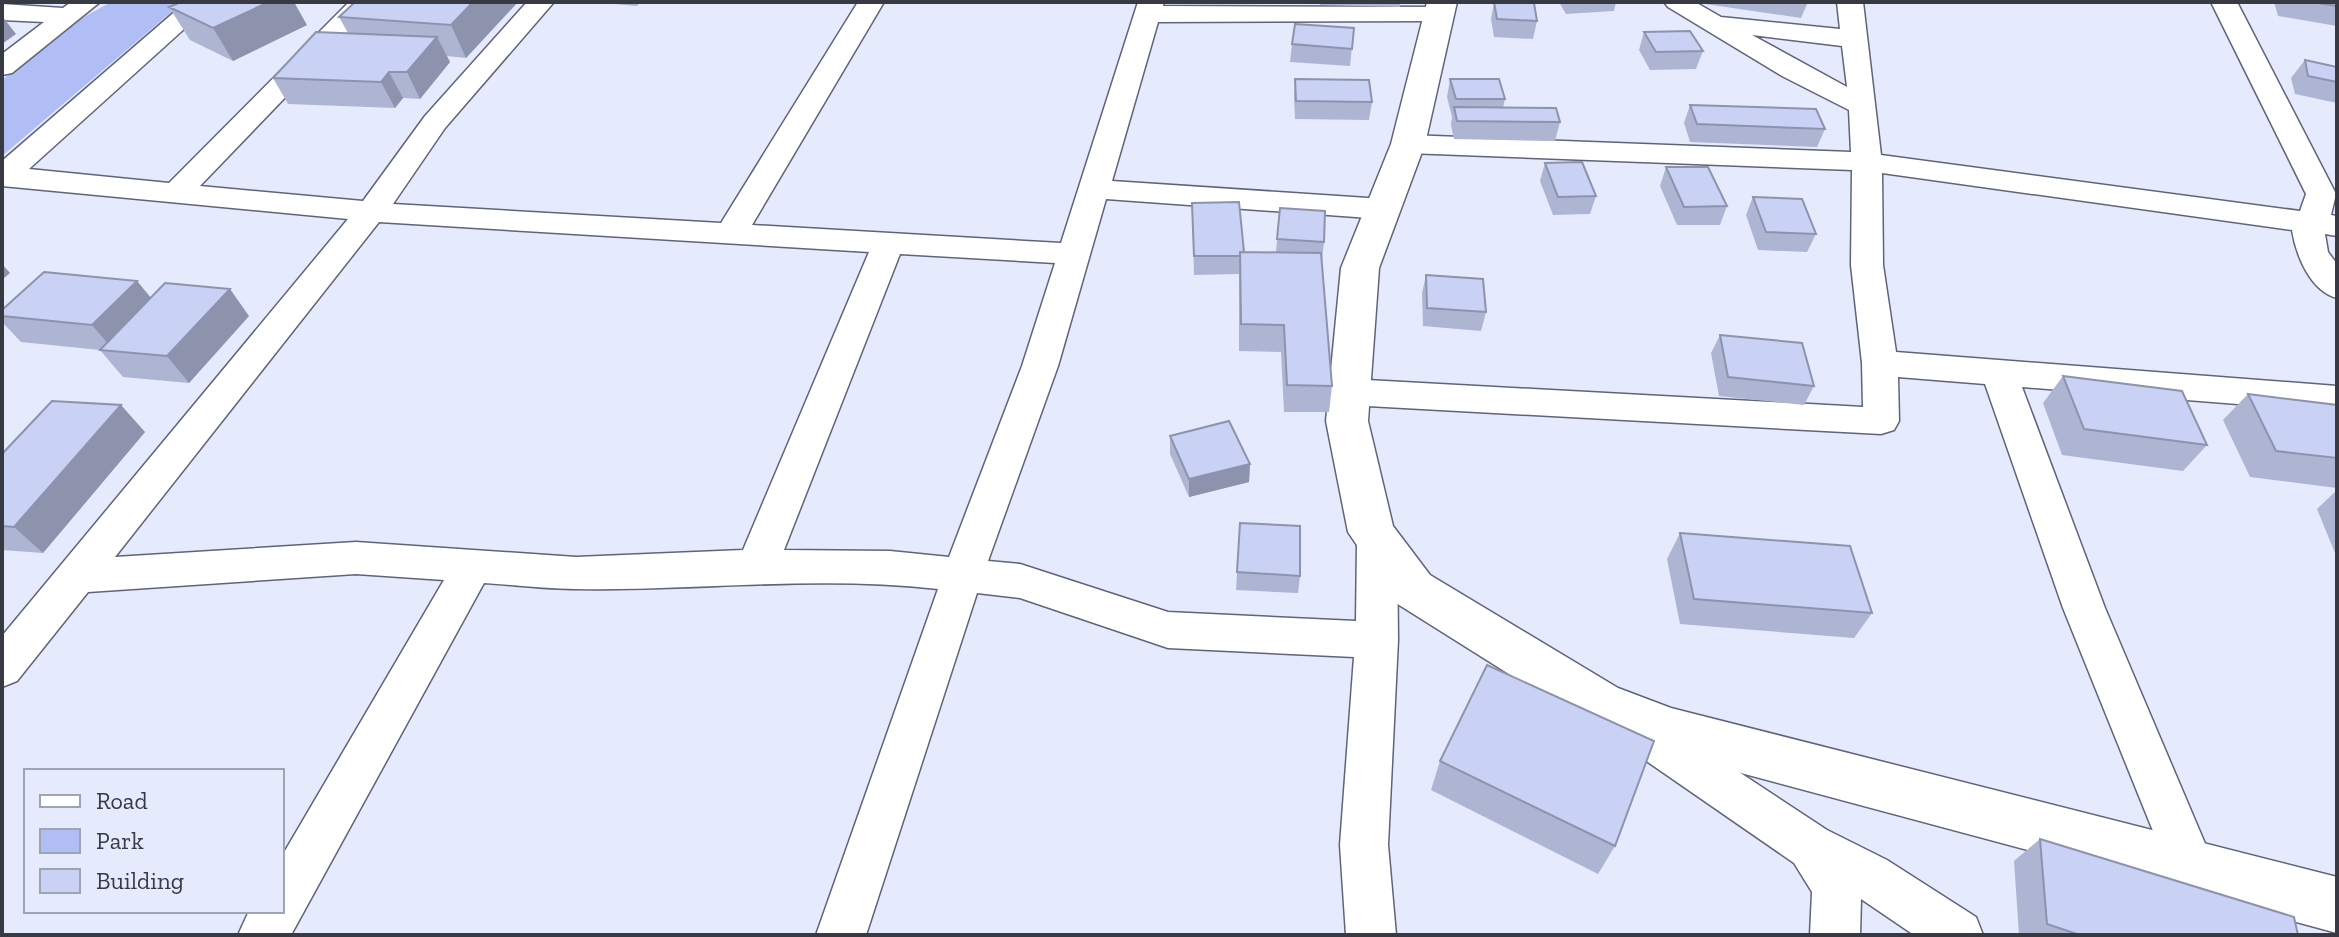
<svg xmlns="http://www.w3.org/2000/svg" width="2339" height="937" viewBox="0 0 2339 937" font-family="'Zilla Slab',serif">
<rect width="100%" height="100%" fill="#e5eafd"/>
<!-- green -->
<path fill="#b1bef5" d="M111,2H183L2,156V80L75,22Z"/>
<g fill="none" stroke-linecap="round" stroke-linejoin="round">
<!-- minor casing -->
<g stroke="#5f6478" stroke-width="3">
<path id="minor" d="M71,2H100L12,73L2,75V54L44,22L2,20V4L63,8Z
M186,2H214L29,169L169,183L349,2H377L200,186L363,201L425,116L527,2H554L445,128L393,204L721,223L858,2H884L752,225L1061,243L1138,2H1164L1163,6L1447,7L1451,13L1447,19L1438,21L1158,22L1112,181L1383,199L1394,202L1399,209L1394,216L1383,219L1106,199L1058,366L988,561L1020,564L1168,612L1356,621L1357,541L1363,530L1377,525L1391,530L1397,541L1398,640L1388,845L1396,935H1346L1340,845L1354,657L1168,648L1020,598L977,593L866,935H816L938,589C817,575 697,591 576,589C546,589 515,585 484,583L291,935H238L249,911H282V856L444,580L356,574L88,592L17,681L2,687V636L348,219L2,186V161ZM379,222L869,252L743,550L576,557L356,542L115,557ZM900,254L1055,263L1022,366L949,557L890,551L784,550Z
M1664,2H1695L1721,17L1840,29L1837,2H1863L1881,155L2300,211L2306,194L2211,2H2237L2336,194L2331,215L2337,216V236L2325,234L2328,252L2337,264V298C2310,291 2296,255 2292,230L1882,173L1883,265L1896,352L2337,386V412L2022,387L2105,608L2215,867L2208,883L2191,890L2174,883L2063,608L1985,384L1898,377L1899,421L1894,430L1881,434L1349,405L1336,401L1331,392L1336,383L1349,379L1863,407L1862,363L1851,265L1852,170L1408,153L1398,150L1393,144L1398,138L1408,135L1851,152L1849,110L1782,76L1668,7ZM1752,35L1842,46L1847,87Z
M1632,706L1648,712L1827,830L1887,860L1976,917L1983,935H1914L1861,899L1860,935H1810L1812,892L1794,863L1616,740L1610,726L1616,712Z"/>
</g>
<!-- tertiary casing -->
<g stroke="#5f6478" stroke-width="3">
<path id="tertiary" d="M1427,2H1457L1425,144L1379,268L1368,421L1393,526L1430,575L1618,688L1671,708L2337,877V933L1670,754L1582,720L1396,603L1348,532L1326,421L1341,268L1391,144Z"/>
</g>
<!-- minor -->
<use href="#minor" fill="#fff" fill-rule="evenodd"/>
<!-- tertiary -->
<use href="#tertiary" fill="#fff" fill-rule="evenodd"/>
</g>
<!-- wall -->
<path fill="#adb5d3" d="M518,2L466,58L447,56L450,62L420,99L403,98L395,108L288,104L273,78L348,33L339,17Z
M590,2H640L637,6Z
M1193,2H1261V4H1193Z
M1319,2H1400V7L1320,5Z
M1494,2L1537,21L1533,39L1494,37L1491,19Z
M1559,2H1616L1614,11L1566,14Z
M1692,2H1808L1801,18Z
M2274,2H2337V26L2278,16Z
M169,7L307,25L233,61L190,40Z
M1354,28L1350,66L1290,62L1292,44Z
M1644,32L1703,51L1696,69L1650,70L1639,50Z
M2305,60L2337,67V103L2295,94L2291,78Z
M1295,79L1372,102L1369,120L1295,119L1294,97Z
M1450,79L1505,99L1503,108L1560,122L1555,141L1454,139L1451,125L1452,117L1447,97Z
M1690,105L1825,129L1817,147L1690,142L1684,123Z
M1545,163L1596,196L1590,214L1553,215L1540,181Z
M1666,167L1727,206L1720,225H1677L1660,186Z
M1753,197L1816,234L1807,252L1758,250L1746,215Z
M1192,203L1244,252H1276L1280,208L1324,242L1322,260L1332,386L1329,412H1284L1281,352L1239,351V274L1194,275Z
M1426,275L1486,312L1481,331L1423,326L1422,293Z
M137,281L151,298L249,316L189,383L123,377L100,350L21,342L2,322V310Z
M1720,335L1814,386L1804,405L1719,396L1711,353Z
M2063,376L2207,445L2183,471L2062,455L2043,403Z
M2248,394L2337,405V488L2250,477L2223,420Z
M145,432L43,553L2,550V454Z
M1170,436L1250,464L1249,482L1189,497L1170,454Z
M2337,490V553H2335L2317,509Z
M1240,523L1300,576L1298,593L1236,590Z
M1680,533L1872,613L1854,638L1680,624L1667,559Z
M1440,761L1615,846L1598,874L1431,790Z
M2040,839L2298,935H2019L2014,861Z"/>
<!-- shaded-wall -->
<path fill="#8d93ac" d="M269,2H294L307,25L233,61L213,28Z
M473,2H518L466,58L451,25Z
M2,16L16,34L2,44Z
M437,37L450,62L420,99L407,72Z
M389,72L403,98L395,108L381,82Z
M2,264L10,273L2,280Z
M137,281L159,308L115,352L92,325Z
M230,289L249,316L189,383L167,356Z
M121,405L145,432L43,553L14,527Z
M1250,464L1249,482L1189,497V479Z"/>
<!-- building -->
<path fill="#c9d2f5" stroke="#8d93ac" stroke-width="2" d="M181,2H269L213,28L169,7Z
M355,2H473L451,25L339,17Z
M1494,2L1534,3L1537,21L1497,19Z
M2312,2H2337V6Z
M1295,24L1354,28L1352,49L1292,44Z
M1690,31L1703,51L1656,52L1644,32Z
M316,32L437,37L407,72H389L381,82L273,78Z
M2305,60L2337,67V82L2308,76Z
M1295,79L1369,80L1372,102L1296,101Z
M1450,79H1499L1505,99H1456Z
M1690,105L1816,109L1825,129L1697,124Z
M1454,107L1556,108L1560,122L1457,121Z
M1582,162L1596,196L1558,197L1545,163Z
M1666,167H1708L1727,206L1684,207Z
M1753,197L1802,199L1816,234L1766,232Z
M1239,202L1244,252H1240V256H1194L1192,203Z
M1280,208L1325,211L1324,242L1277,239Z
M1240,252L1321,253L1332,386L1287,385L1284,325L1241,324Z
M44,272L137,281L92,325L2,316V310Z
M1426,275L1483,279L1486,312L1427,308Z
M165,283L230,289L167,356L100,350Z
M1720,335L1802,343L1814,386L1728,377Z
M2063,376L2182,391L2207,445L2084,429Z
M2248,394L2337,405V458L2276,451Z
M52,401L121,405L14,527L2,526V454Z
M1229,421L1250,464L1189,479L1170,436Z
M1240,523L1300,526V576L1237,572Z
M1680,533L1850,546L1872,613L1694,599Z
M1487,665L1654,741L1615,846L1440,761Z
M2040,839L2294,917L2298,935H2080L2047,924Z"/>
<!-- border -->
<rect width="2339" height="937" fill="none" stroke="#373a43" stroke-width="8"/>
<!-- legend -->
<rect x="24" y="769" width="260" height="144" fill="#e5eafd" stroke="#9fa4b3" stroke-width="2"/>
<rect x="40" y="795" width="40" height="12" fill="#ffffff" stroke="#9fa4b3" stroke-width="2"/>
<text x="96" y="809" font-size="24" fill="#373a43">Road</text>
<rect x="40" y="829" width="40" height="24" fill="#b1bef5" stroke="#9fa4b3" stroke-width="2"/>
<text x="96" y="849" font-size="24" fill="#373a43">Park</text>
<rect x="40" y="869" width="40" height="24" fill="#c9d2f5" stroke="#9fa4b3" stroke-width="2"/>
<text x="96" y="889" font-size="24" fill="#373a43">Building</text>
</svg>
